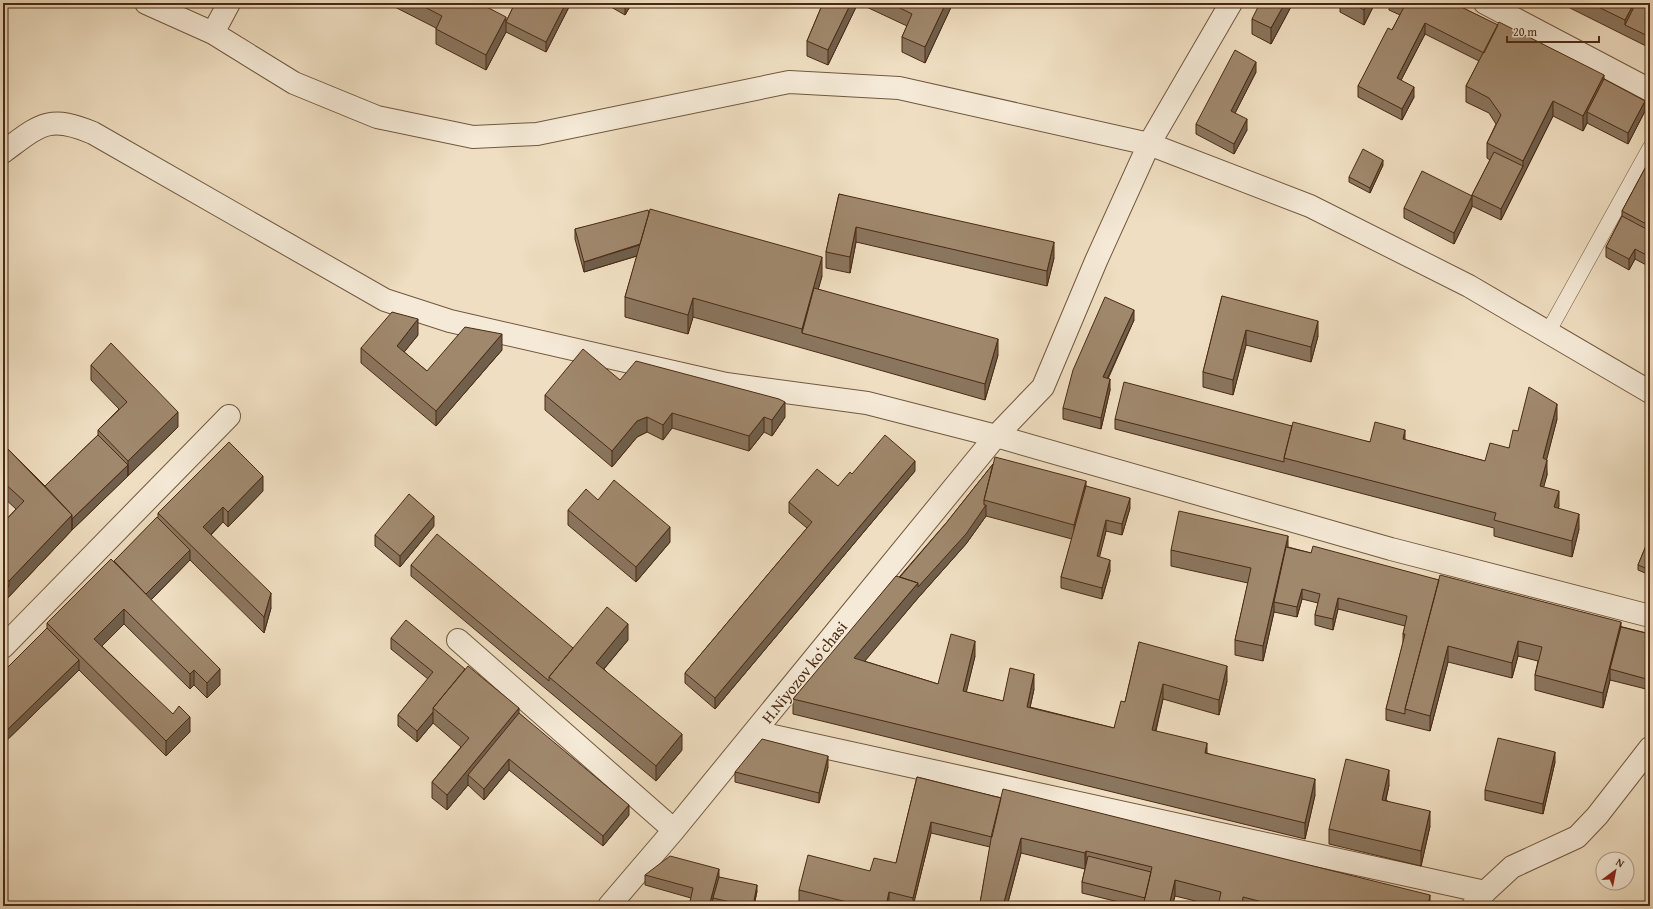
<svg xmlns="http://www.w3.org/2000/svg" width="1653" height="909" viewBox="0 0 1653 909" font-family="'Gentium Book Plus',serif">
<rect width="100%" height="100%" fill="#efdec1"/>
<filter id="stains"><feTurbulence type="fractalNoise" baseFrequency=".005" numOctaves="4"/><feColorMatrix values="0 0 0 0 .2 0 0 0 0 .09 0 0 0 0 .02 0 0 0 .5 -.17"/></filter>
<radialGradient id="worn" r=".72"><stop offset=".6" stop-color="#630" stop-opacity="0"/><stop offset="1" stop-color="#630" stop-opacity=".3"/></radialGradient>
<g fill="none" stroke-linecap="round" stroke-linejoin="round">
<!-- service casing -->
<g stroke="#73573e" stroke-width="16">
<path id="service" d="M1548,332L1650,148"/>
</g>
<!-- minor casing -->
<g stroke="#73573e" stroke-width="24">
<path id="minor" d="M146,3L213,33L294,83L377,117L473,137L537,134L789,82L899,88L1149,144L1310,206L1469,286L1650,392
M1485,3L1650,90
M213,33L229,3
M3,152C40,125 48,114 93,133L385,300L450,321L726,384L867,403L996,436L1043,387L1096,261L1149,144L1231,3
M458,640L674,830
M3,647L229,416
M755,732L1485,892
M609,906L674,830L996,436L1391,549L1650,616
M1473,906L1485,892L1512,867L1577,837L1597,816L1650,748"/>
</g>
<!-- service -->
<use href="#service" stroke="#f5ead7" stroke-width="15"/>
<!-- minor -->
<use href="#minor" stroke="#f5ead7" stroke-width="22"/>
</g>
<!-- wall -->
<path fill="#8a755e" stroke="#4a2a13" d="M387,3H479L506,22L515,3H571L546,52L506,32L486,70L436,44V28Z
M604,3H632L625,15Z
M823,3H953L925,63L902,52V37L907,26L858,3L828,65L807,56V41Z
M1293,3L1271,44L1252,34V19Z
M1340,3H1375L1364,25L1340,12Z
M1389,3H1453L1604,79L1645,111L1628,144L1587,123L1583,131L1553,116L1501,220L1472,206V207L1454,244L1404,218V208L1472,196V195L1490,160L1487,158V143L1496,124L1489,113L1466,102V86L1479,61L1425,34L1401,80L1414,97L1402,120L1358,97V86L1392,30L1400,15L1389,10Z
M1560,3H1641L1650,8V48Z
M1256,72L1235,113L1247,130L1234,154L1196,134V124Z
M1650,159V267L1635,259L1629,270L1606,257V247L1622,216V211Z
M1383,165L1370,193L1349,182V177Z
M839,194L1054,258L1047,286L856,242L850,273L826,268V252Z
M649,213L822,276L818,289L998,355L985,400L693,317L688,334L625,317V297L637,256L584,272L575,239V229Z
M1222,296L1318,336L1311,362L1246,345L1233,395L1203,387V372Z
M1134,320L1108,379L1110,390L1101,429L1063,419V408Z
M418,335L404,352L427,371L502,350L436,426L361,363V348Z
M91,365L178,427L72,530L3,603V523L16,509L3,497V444L45,486L98,435V430L119,409L91,380Z
M620,380L785,417L772,436L764,432L749,451L672,428L663,440L647,432L637,437L612,467L545,410V395Z
M1115,419L1292,426L1370,442L1405,440L1485,461L1509,448L1518,431L1557,419L1546,460L1547,475L1543,487L1559,506L1558,508L1579,529L1572,557L1494,536V528L1115,429Z
M993,464L1086,486L1130,508L1122,535L1106,531L1099,557L1110,571L1102,599L1061,588V577L1072,539L986,516L966,544L918,598L864,661L938,684L975,656L966,692L1003,701L1034,689L1030,707L1114,728L1125,702L1139,642L1227,681L1219,715L1163,699L1156,731L1207,753L1315,795L1305,839L793,714V699L947,522Z
M915,471L715,709L685,683V673L807,528L789,513V502L838,486L852,474Z
M263,491L228,527L223,522L211,535L271,608L264,633L190,560L151,600L220,685L207,698L194,685L190,689L124,624L102,646L190,732L166,756L79,670L3,744V672L47,628V623L114,561L158,517V513Z
M598,500L670,542L636,582L568,525V510Z
M434,526L400,567L375,546V535Z
M1650,536V575L1638,570V565Z
M1288,547L1311,553L1439,580L1650,634V690L1610,680L1603,708L1535,690V675L1538,661L1518,656L1512,678L1448,662L1430,731L1386,720V709L1403,643V634L1405,626L1338,609L1333,630L1315,625V615L1318,603L1302,599L1297,617L1274,612L1263,661L1235,655V640L1248,583L1171,566V550Z
M411,565L573,648L628,640L604,669L682,750L656,781L411,576Z
M391,638L519,713L629,815L603,846L509,770L484,800L468,785L447,810L432,798V782L461,747L433,723L417,742L398,726V715L428,679L391,649Z
M1555,762L1543,814L1485,800V790Z
M828,767L819,803L735,782V772Z
M917,777L1430,906H1216L1175,896L1172,906H1135L1082,893V882L1085,869L1021,853L1007,906H980V903L990,847L931,833L913,906H904L889,903V906H820L799,901V890L870,871L896,863Z
M1389,785L1386,800L1430,826L1421,866L1329,844V829Z
M645,875L719,877L757,891L754,906H723L713,904V903L712,906H689L691,898L645,885Z"/>
<!-- shaded-wall -->
<path fill="#705f4c" stroke="#4a2a13" d="M566,3H571L546,52V42Z
M625,3H632L625,15Z
M851,3H858L828,65V50Z
M946,3H953L925,63V47Z
M1285,3H1293L1271,44V28Z
M1367,3H1375L1364,25V10Z
M1634,3H1641L1625,25V20Z
M506,17V32L486,70V55Z
M1425,23V34L1397,88V78Z
M1256,62V72L1231,121V111Z
M1604,75V90L1587,112V123L1583,131V116Z
M1414,87V97L1402,120V109Z
M1553,101V116L1501,220V209L1523,166V161Z
M1645,101V111L1628,144V133Z
M1247,119V130L1234,154V144Z
M1383,160V165L1370,193V188Z
M1472,196V207L1454,244V233Z
M856,227V242L850,273V257Z
M1054,242V258L1047,286V271Z
M643,244V254L584,272V262Z
M1635,249V259L1629,270V259Z
M822,257V276L806,334L802,333V329Z
M693,298V317L688,334V315Z
M1134,310V320L1103,388V377Z
M418,319V335L397,361V346Z
M1318,321V336L1311,362V347Z
M1246,330V345L1233,395V380Z
M502,334V350L436,426V411Z
M998,339V355L985,400V384Z
M1110,379V390L1101,429V418Z
M785,402V417L772,436V420Z
M1557,404V419L1543,474V458Z
M178,412V427L128,476V461Z
M672,413V428L663,440V425Z
M647,417V432L637,437L612,467V451L637,421Z
M764,417V432L749,451V436Z
M1405,430V445L1403,439Z
M1547,460V475L1540,501V486Z
M915,461V471L715,709V698Z
M128,465V476L72,530V519Z
M263,476V491L228,527V512Z
M1086,481V497L1074,540V525Z
M1559,491V506L1554,522V507Z
M1130,498V508L1122,535V524Z
M986,505V516L966,544L918,598L854,674V658L918,583Z
M223,507V522L203,542V527Z
M1579,514V529L1572,557V541Z
M72,515V530L3,603V593L9,586V581Z
M434,516V526L400,567V556Z
M1106,520V531L1097,567V556Z
M670,527V542L636,582V567Z
M1288,536V551L1274,602V612L1263,661V646Z
M190,550V560L144,607V596Z
M1110,560V571L1102,599V588Z
M1302,589V599L1297,617V607Z
M271,593V608L264,633V617Z
M1338,598V609L1333,630V619Z
M124,609V624L94,654V639Z
M1621,622V638L1610,669V680L1603,708V693Z
M628,624V640L596,678V663Z
M975,641V656L963,706V691Z
M1518,641V656L1512,678V663Z
M1448,646V662L1430,731V716Z
M79,660V670L3,744V734Z
M1227,666V681L1219,715V700Z
M220,669V685L207,698V683Z
M194,670V685L190,689V674Z
M1034,674V689L1027,722V707Z
M1163,684V699L1152,745V730Z
M519,708V724L468,775V785L447,810V795Z
M433,712V723L417,742V731Z
M190,717V732L166,756V741Z
M682,734V750L656,781V766Z
M1207,743V758L1205,753Z
M1555,752V762L1543,814V804Z
M828,756V767L819,803V793Z
M509,759V770L484,800V789Z
M1389,770V785L1382,815V800Z
M1315,779V795L1305,839V823Z
M629,805V815L603,846V836Z
M1430,811V826L1421,866V851Z
M931,822V833L913,906V898Z
M1021,838V853L1007,906H1003Z
M1086,851V866L1085,869V853Z
M719,869V879L713,898L712,906H709Z
M1175,880V896L1172,906H1169Z
M757,885V891L754,906H753Z
M889,892V906H886Z
M1430,895V906H1428Z"/>
<!-- building -->
<path fill="#a0886d" stroke="#4a2a13" d="M417,3H479L506,17L486,55L436,29L442,16Z
M515,3H566L546,42L506,22Z
M823,3H851L828,50L807,41Z
M890,3H946L925,47L902,37L912,14Z
M1260,3H1285L1271,28L1252,19Z
M1351,3H1367L1364,10Z
M1396,3H1453L1498,25L1484,53L1425,23L1397,78L1414,87L1402,109L1358,86L1388,28L1392,30L1404,7Z
M1590,3H1634L1625,20Z
M1636,3H1641L1650,8V37L1625,25Z
M1499,22L1604,75L1583,116L1553,101L1523,161L1487,143L1501,115L1489,98L1466,86Z
M1235,50L1256,62L1231,111L1247,119L1234,144L1196,124Z
M1604,79L1645,101L1628,133L1587,112Z
M1363,149L1383,160L1370,188L1349,177Z
M1494,152L1523,166L1501,209L1472,195Z
M1650,159V226L1622,211Z
M1422,171L1472,196L1454,233L1404,208Z
M839,194L1054,242L1047,271L856,227L850,257L826,252Z
M650,209L822,257L802,329L693,298L688,315L625,297Z
M648,210L649,213L640,244L584,262L575,229Z
M1622,216L1650,231V257L1635,249L1629,259L1606,247Z
M814,288L998,339L985,384L802,333Z
M1222,296L1318,321L1311,347L1246,330L1233,380L1203,372Z
M1105,297L1134,310L1103,377L1110,379L1101,418L1063,408L1073,370Z
M392,312L418,319L397,346L427,371L465,327L502,334L436,411L361,348Z
M111,343L178,412L128,461L98,430L127,402L91,365Z
M583,349L620,380L636,361L779,399L785,402L772,420L764,417L749,436L672,413L663,425L647,417L637,421L612,451L545,395Z
M1124,382L1292,426L1284,458V462L1115,419Z
M1529,387L1557,404L1543,458L1547,460L1540,486L1559,491L1554,507L1579,514L1572,541L1494,520L1496,513L1284,458L1293,422L1370,442L1375,422L1405,430L1403,439L1485,461L1490,443L1509,448L1513,430L1518,431Z
M98,435L128,465L72,519V515L45,486Z
M885,435L915,461L715,698L685,673L812,522L789,502L817,469L838,486L850,472L852,474Z
M229,442L263,476L228,512L223,507L203,527L271,593L264,617L158,513Z
M3,444L72,515L9,581L3,575V523L24,501L3,482Z
M995,457L1086,481L1074,525L984,500Z
M993,464L984,500V505H986L966,534L918,587V583L900,577L947,522Z
M614,480L670,527L636,567L568,510L586,489L598,500Z
M1086,486L1130,498L1122,524L1106,520L1097,556L1110,560L1102,588L1061,577Z
M409,494L434,516L400,556L375,535Z
M1179,511L1288,536L1263,646L1235,640L1251,568L1171,550Z
M157,517L190,550L146,594L114,561Z
M437,534L573,648L549,677V681L411,565Z
M1650,536V570L1638,565Z
M1313,546L1439,580L1405,709V714L1386,709L1405,634H1403L1407,616L1338,598L1333,619L1315,615L1320,594L1302,589L1297,607L1274,602L1286,547L1311,553Z
M111,559L220,669L207,683L194,670L190,674L124,609L94,639L173,714L179,706L190,717L166,741L47,623Z
M1440,575L1621,622L1603,693L1535,675L1542,647L1518,641L1512,663L1448,646L1430,716L1405,709Z
M896,576L918,583L854,658L938,684L951,634L975,641L963,691L1003,701L1010,668L1034,674L1027,707L1114,728L1121,701L1125,702L1139,642L1227,666L1219,700L1163,684L1152,730L1207,743L1205,753L1315,779L1305,823L793,699Z
M3,580L9,586L3,593Z
M607,607L628,624L596,663L682,734L656,766L549,677Z
M406,620L465,669L433,708V712L417,731L398,715L433,672L391,638Z
M1621,627L1650,634V680L1610,669Z
M47,628L79,660L3,734V672Z
M468,666L519,708L447,795L432,782L469,738L433,708Z
M519,713L629,805L603,836L509,759L484,789L468,775Z
M1498,738L1555,752L1543,804L1485,790Z
M762,739L828,756L819,793L735,772Z
M1346,759L1389,770L1382,800L1430,811L1421,851L1329,829Z
M917,777L1001,798L992,837L931,822L913,898L889,892L886,906H863L799,890L808,855L870,871L874,858L896,863Z
M1003,789L1430,895L1428,906H1278L1243,897L1242,906H1218L1221,892L1175,880L1169,906H1143L1152,867L1086,851L1085,853L1021,838L1003,906H991L980,903L992,833Z
M670,856L719,869L709,906H689L693,888L645,875Z
M1088,856L1151,872L1145,898L1082,882Z
M719,877L757,885L753,906H747L713,898Z"/>
<g text-anchor="middle" dominant-baseline="central" stroke-width="3" stroke-linejoin="round" paint-order="stroke">
<!-- street labels -->
<g font-size="16" fill="#4a2a13" stroke="#f5ead7">
<text transform="translate(804 672) rotate(-51)">H.Niyozov koʻchasi</text>
</g>
</g>
<!-- margin -->
<rect width="1653" height="909" fill="none" stroke="#efdec1" stroke-width="16"/>
<rect x="4" y="4" width="1645" height="901" fill="none" stroke="#4a2a13" stroke-width="2"/>
<rect x="8" y="8" width="1637" height="893" fill="none" stroke="#4a2a13"/>
<!-- north arrow -->
<g transform="translate(1615 871) rotate(32)"><circle r="19" fill="#f5ead7" stroke="#b19d89"/>
<path d="M0-3L7 15L0 10L-7 15Z" fill="#8f2418"/>
<text y="-6" font-size="11" font-weight="bold" text-anchor="middle" fill="#4a2a13">N</text>
</g>
<!-- scale -->
<path d="M1507 36v6h92v-6" fill="none" stroke="#4a2a13" stroke-width="2"/>
<text x="1513" y="36" font-size="12" fill="#4a2a13" stroke="#f5ead7" stroke-width="3" paint-order="stroke">20 m</text>
<rect width="100%" height="100%" filter="url(#stains)"/>
<rect width="100%" height="100%" fill="url(#worn)"/>
</svg>
